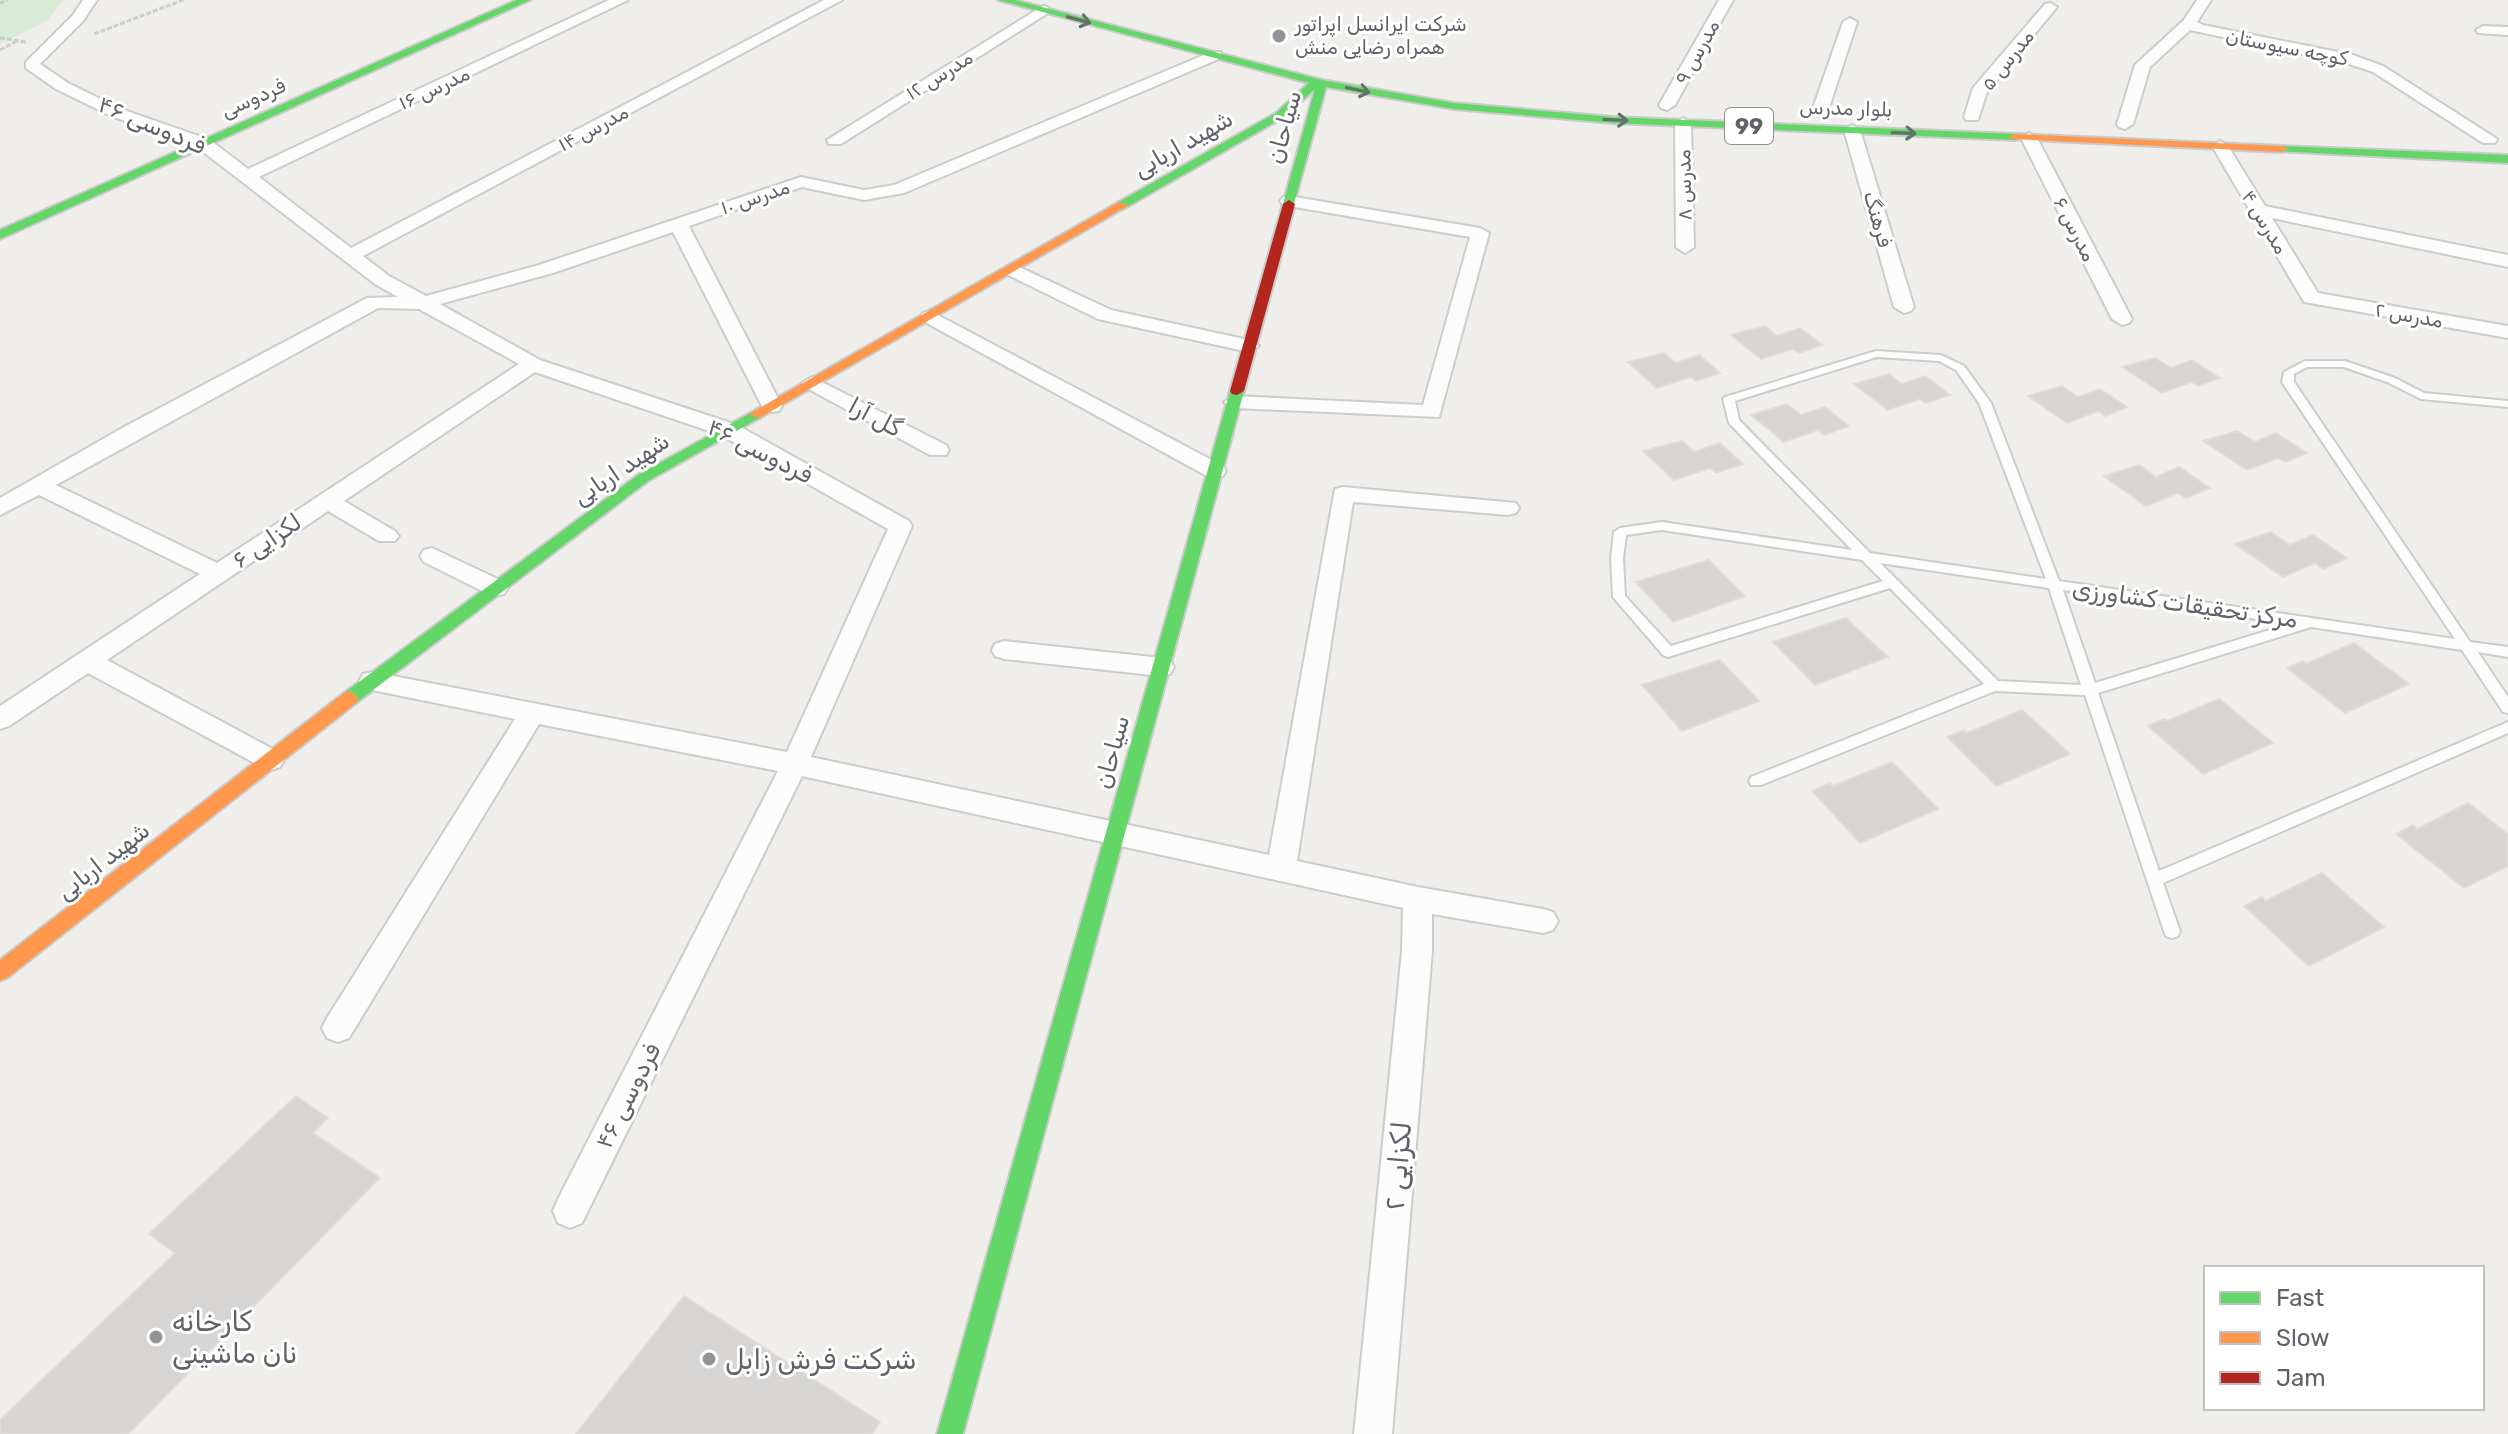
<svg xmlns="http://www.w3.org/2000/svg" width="2508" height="1434" viewBox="0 0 2508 1434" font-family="Rubik,'Noto Naskh Arabic',sans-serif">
<rect width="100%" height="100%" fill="#efeeea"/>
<!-- green -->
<path fill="#d8ebd6" d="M0,0H63L47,21L0,44Z"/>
<!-- building -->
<path fill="#d6d5d3" stroke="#deddd9" stroke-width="2" d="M1765,326L1777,336L1800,328L1822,345L1799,353L1793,349L1761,359L1731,335Z
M1664,353L1676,363L1699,355L1720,373L1696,381L1690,377L1656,388L1628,362Z
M2155,358L2171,368L2192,360L2220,378L2198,386L2191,382L2162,393L2122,367Z
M1889,374L1902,384L1925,376L1950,395L1926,403L1920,399L1888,410L1854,384Z
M2062,386L2078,397L2100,389L2127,407L2105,416L2098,411L2067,423L2028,396Z
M1787,404L1801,415L1825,407L1849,426L1824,435L1818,430L1784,442L1751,415Z
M2237,431L2255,442L2276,433L2307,453L2285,462L2278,458L2247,470L2203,441Z
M1682,441L1694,452L1720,443L1743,464L1716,473L1710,468L1674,480L1643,451Z
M2139,465L2156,477L2179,467L2210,488L2186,498L2178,493L2146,506L2104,476Z
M2271,532L2290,545L2313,535L2347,558L2323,569L2315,563L2283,577L2235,544Z
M1709,560L1745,596L1673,622L1636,582Z
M1846,618L1888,657L1815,685L1773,642Z
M2354,643L2409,684L2345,713L2287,668L2303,661L2306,664Z
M1720,660L1759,701L1682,731L1642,685Z
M2219,699L2273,743L2203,774L2148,726L2164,719L2167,721Z
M2022,710L2070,754L1996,786L1947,737L1964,730L1967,733Z
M1892,762L1938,809L1860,843L1812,791L1830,783L1833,786Z
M2468,803L2508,834V866L2464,888L2396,834L2413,825L2417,829Z
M2322,873L2384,927L2309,966L2244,906L2262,897L2265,901Z
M296,1096L328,1118L313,1133L380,1178L128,1434H0V1420L175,1253L149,1234Z
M684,1296L880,1422L872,1434H576Z"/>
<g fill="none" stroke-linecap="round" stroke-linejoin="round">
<!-- lane casing -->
<g stroke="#cbcccc" stroke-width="4">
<path id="lane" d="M1876,351L1941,355L1964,366L1991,403L2059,581L2455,639L2282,382L2284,372L2305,361H2345L2395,378L2424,393L2508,401V407L2421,399L2387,382L2344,367H2307L2294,374V382L2470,642L2508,647V657L2478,652L2508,697V713L2503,712L2462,650L2311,627L2098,693L2159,871L2508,722V733L2163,883L2180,931L2178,936L2172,938L2166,936L2164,931L2085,695L1995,691L1761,785H1751L1749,781L1751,777L1984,684L1890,588L1668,657L1663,655L1613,597L1611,558L1614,532L1620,528L1662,522L1852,550L1729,423L1723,399L1725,397ZM1877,357L1939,361L1956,370L1979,403L2046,579L1870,553L1739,420L1735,401ZM1662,530L1862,560L1883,581L1671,646L1625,596L1623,558L1626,535ZM1880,563L2049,588L2081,685L1998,681ZM2063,590L2290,624L2095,683Z"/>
</g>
<!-- street casing -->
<g stroke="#cbcccc" stroke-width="4">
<path id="street" d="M83,0H97L83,21L40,64L68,83L121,109L210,140L248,169L609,0H628L259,177L351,248L824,0H842L363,256L389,276L426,296L539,265L801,177L864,190L894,185L1211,52H1221V58L904,193L864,200L802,187L689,226L782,406L779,411L772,412L762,406L673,232L553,273L440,304L540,360L737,425L909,521L912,526L811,757L1269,855L1335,489L1343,487L1516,503L1519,508L1516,513L1508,515L1353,502L1297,861L1418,887L1543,909L1553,912L1558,921L1553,930L1543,933L1432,914V951L1392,1434H1354L1402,951L1403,908L802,776L582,1223L570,1228L558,1223L553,1211L558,1199L778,771L539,724L349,1038L338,1042L327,1038L322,1028L327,1018L515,719L372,690L363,688L359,681L363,674L372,672L787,752L888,529L721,435L535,372L344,501L395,531L399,536L395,541H379L328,511L107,660L280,753L284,760L280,767L271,770L262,767L88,673L9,726L0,729V706L200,574L39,495L0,515V498L124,427L367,298L398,297L375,284L198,148L109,115L56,89L26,68V62L73,15ZM378,308L419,309L519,364L217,563L56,485Z
M1719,0H1733L1675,105L1667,110L1661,108L1659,105Z
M2197,0H2211L2197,22L2203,25L2353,55L2383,66L2497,139L2495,143H2483L2373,72L2349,64L2190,30L2150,67L2133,124L2125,129L2119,127L2117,124L2135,65L2184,20Z
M2050,3L2057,7L1987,92L1978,120H1966L1964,117L1973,88L2045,4Z
M1043,6L1048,7V13L841,144H829L827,140Z
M1850,18L1857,22L1828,111L1820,116L1814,114L1812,111L1843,22Z
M2483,26L2508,27V35L2478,33L2476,30Z
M1683,118L1691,123L1694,247L1685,253L1676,247L1675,123Z
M1852,125L1860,130L1914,307L1911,311L1904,313L1894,307L1844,130Z
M2029,133L2037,138L2132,319L2129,323L2122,325L2112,319L2021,138Z
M2220,141L2228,146L2265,206L2508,255V267L2272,218L2318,293L2508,326V338L2304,302L2212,146Z
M1289,196L1480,228L1489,233L1439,417L1234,408L1224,402L1234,396L1423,405L1470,237L1283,205L1280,201L1283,197Z
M1013,264L1111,310L1249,340L1259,346L1249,352L1098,319L1006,274L1004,270Z
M930,311L1223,466L1226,471L1223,476H1207L923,321L920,317L923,313Z
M812,377L946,445L949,450L946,455H930L805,387L802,383Z
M432,548L504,582L508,588L504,594L496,596L488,594L424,562L420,556L424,550Z
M1004,641L1161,658L1170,660L1174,667L1170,674L1161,676L1004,659L995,656L992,650L995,644Z"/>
</g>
<!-- fast casing -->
<g stroke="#cacacb" stroke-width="4">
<path id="fast" d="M517,0H530L0,239V230Z
M998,0H1015L1322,80L1454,103L1613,117L2015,134L2021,137L2015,140L1613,123L1454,109L1326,87L1293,207L1283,204L1315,89L1284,117L1123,209L1119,208V202L1276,113L1309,83Z
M2282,146L2508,155V163L2278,151L2276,149Z
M1237,387L1244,391L963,1434H937L1230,391Z
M756,410L763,414L761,417L648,481L356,703H344L341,698L344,693L638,475Z"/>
</g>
<!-- slow casing -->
<g stroke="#cacacb" stroke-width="4">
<path id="slow" d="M2015,134L2282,146L2288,149L2282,152L2011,139L2009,137Z
M1119,202L1129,205L761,417L756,418L749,414Z
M350,691L359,698L356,703L7,978L0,981V960L344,693Z"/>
</g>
<!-- jam casing -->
<g stroke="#cacacb" stroke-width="4">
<path id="jam" d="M1289,200L1295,204L1244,391L1237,395L1232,394L1230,391L1283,204Z"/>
</g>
<!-- path -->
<path stroke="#cacfcc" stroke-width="3" stroke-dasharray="5 2" stroke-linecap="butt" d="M0,3L8,0
M94,34L183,0
M0,38L26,42
M0,50L17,41"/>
<!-- lane -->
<use href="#lane" fill="#fdfcfc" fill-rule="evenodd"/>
<!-- street -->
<use href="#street" fill="#fdfcfc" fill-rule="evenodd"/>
<!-- fast -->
<use href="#fast" fill="#63d668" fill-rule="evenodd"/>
<!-- slow -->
<use href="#slow" fill="#ff974d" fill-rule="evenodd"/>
<!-- jam -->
<use href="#jam" fill="#b3261e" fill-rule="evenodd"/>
</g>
<!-- one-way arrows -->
<defs><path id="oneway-shaft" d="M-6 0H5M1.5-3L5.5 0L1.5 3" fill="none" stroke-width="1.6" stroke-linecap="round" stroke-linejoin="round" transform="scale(2)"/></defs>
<g stroke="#607468">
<use href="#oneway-shaft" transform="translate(1079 20) rotate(15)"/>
<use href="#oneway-shaft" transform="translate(1358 90) rotate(12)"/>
<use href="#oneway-shaft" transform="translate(1616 120) rotate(3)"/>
<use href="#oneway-shaft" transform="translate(1904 133) rotate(2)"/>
</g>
<!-- markers -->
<g fill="#919496" stroke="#fff" stroke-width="3">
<circle cx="1279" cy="36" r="8"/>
<circle cx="156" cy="1337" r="8"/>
<circle cx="709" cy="1359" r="8"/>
</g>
<g text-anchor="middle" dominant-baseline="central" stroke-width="6" stroke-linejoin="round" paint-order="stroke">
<!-- far-poi labels -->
<g font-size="20" fill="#5f6368" stroke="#fff" text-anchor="start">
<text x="1295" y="24">شرکت ایرانسل اپراتور<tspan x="1295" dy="23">همراه رضایی منش</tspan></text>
</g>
<!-- far-street labels -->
<g font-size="20" fill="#5f6368" stroke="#fff">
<text transform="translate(2287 47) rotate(11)">کوچه سیوستان</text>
<text transform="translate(1697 52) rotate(-61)">مدرس ۹</text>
<text transform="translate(2007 60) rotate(-51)">مدرس ۵</text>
<text transform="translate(939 75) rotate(-32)">مدرس ۱۲</text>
<text transform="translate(434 88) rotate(-25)">مدرس ۱۶</text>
<text transform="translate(253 98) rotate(-24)">فردوسی</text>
<text transform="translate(1846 108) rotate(2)">بلوار مدرس</text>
<text transform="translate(593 128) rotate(-28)">مدرس ۱۴</text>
<text transform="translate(1684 185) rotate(-91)">مدرس ۸</text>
<text transform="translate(755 197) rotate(-18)">مدرس ۱۰</text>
<text transform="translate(1878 219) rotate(74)">فرهنگ</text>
<text transform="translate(2265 222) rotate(59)">مدرس ۴</text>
<text transform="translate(2075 229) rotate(63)">مدرس ۶</text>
<text transform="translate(2409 315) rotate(10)">مدرس ۲</text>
</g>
<!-- shield labels -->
<rect fill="#fff" stroke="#8f9295" stroke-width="2" x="1725" y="108" width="48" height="36" rx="6"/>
<g font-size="22" font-weight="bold" fill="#5f6368">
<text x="1749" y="126">99</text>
</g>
<!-- street labels -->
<g font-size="24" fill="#5f6368" stroke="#fff">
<text transform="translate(152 125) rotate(23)">فردوسی ۴۶</text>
<text transform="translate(1284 127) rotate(-75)">سیاحان</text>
<text transform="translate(1183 144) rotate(-30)">شهید اربابی</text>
<text transform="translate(875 417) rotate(28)">گل آرا</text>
<text transform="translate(760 451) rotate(27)">فردوسی ۴۶</text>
<text transform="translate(621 469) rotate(-34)">شهید اربابی</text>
<text transform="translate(267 541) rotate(-34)">لکزایی ۶</text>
<text transform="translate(2185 604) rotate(8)">مرکز تحقیقات کشاورزی</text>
<text transform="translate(1112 752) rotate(-75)">سیاحان</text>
<text transform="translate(103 861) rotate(-38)">شهید اربابی</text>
<text transform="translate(628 1096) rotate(-63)">فردوسی ۴۶</text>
</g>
<!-- near-street labels -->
<g font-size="28" fill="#5f6368" stroke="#fff">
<text transform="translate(1398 1166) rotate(-85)">لکزایی ۲</text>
</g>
<!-- near-poi labels -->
<g font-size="28" fill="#5f6368" stroke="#fff" text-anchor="start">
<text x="172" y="1321">کارخانه<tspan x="172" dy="32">نان ماشینی</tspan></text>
<text x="725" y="1359">شرکت فرش زابل</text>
</g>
</g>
<!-- legend -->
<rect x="2204" y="1266" width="280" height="144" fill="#ffffff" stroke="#bfc1c3" stroke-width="2"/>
<rect x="2220" y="1292" width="40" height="12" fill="#63d668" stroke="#bfc1c3" stroke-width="2"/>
<text x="2276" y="1306" font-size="24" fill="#5f6368">Fast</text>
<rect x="2220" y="1332" width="40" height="12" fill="#ff974d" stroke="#bfc1c3" stroke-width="2"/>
<text x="2276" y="1346" font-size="24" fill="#5f6368">Slow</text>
<rect x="2220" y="1372" width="40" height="12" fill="#b3261e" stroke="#bfc1c3" stroke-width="2"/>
<text x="2276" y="1386" font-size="24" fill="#5f6368">Jam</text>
</svg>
